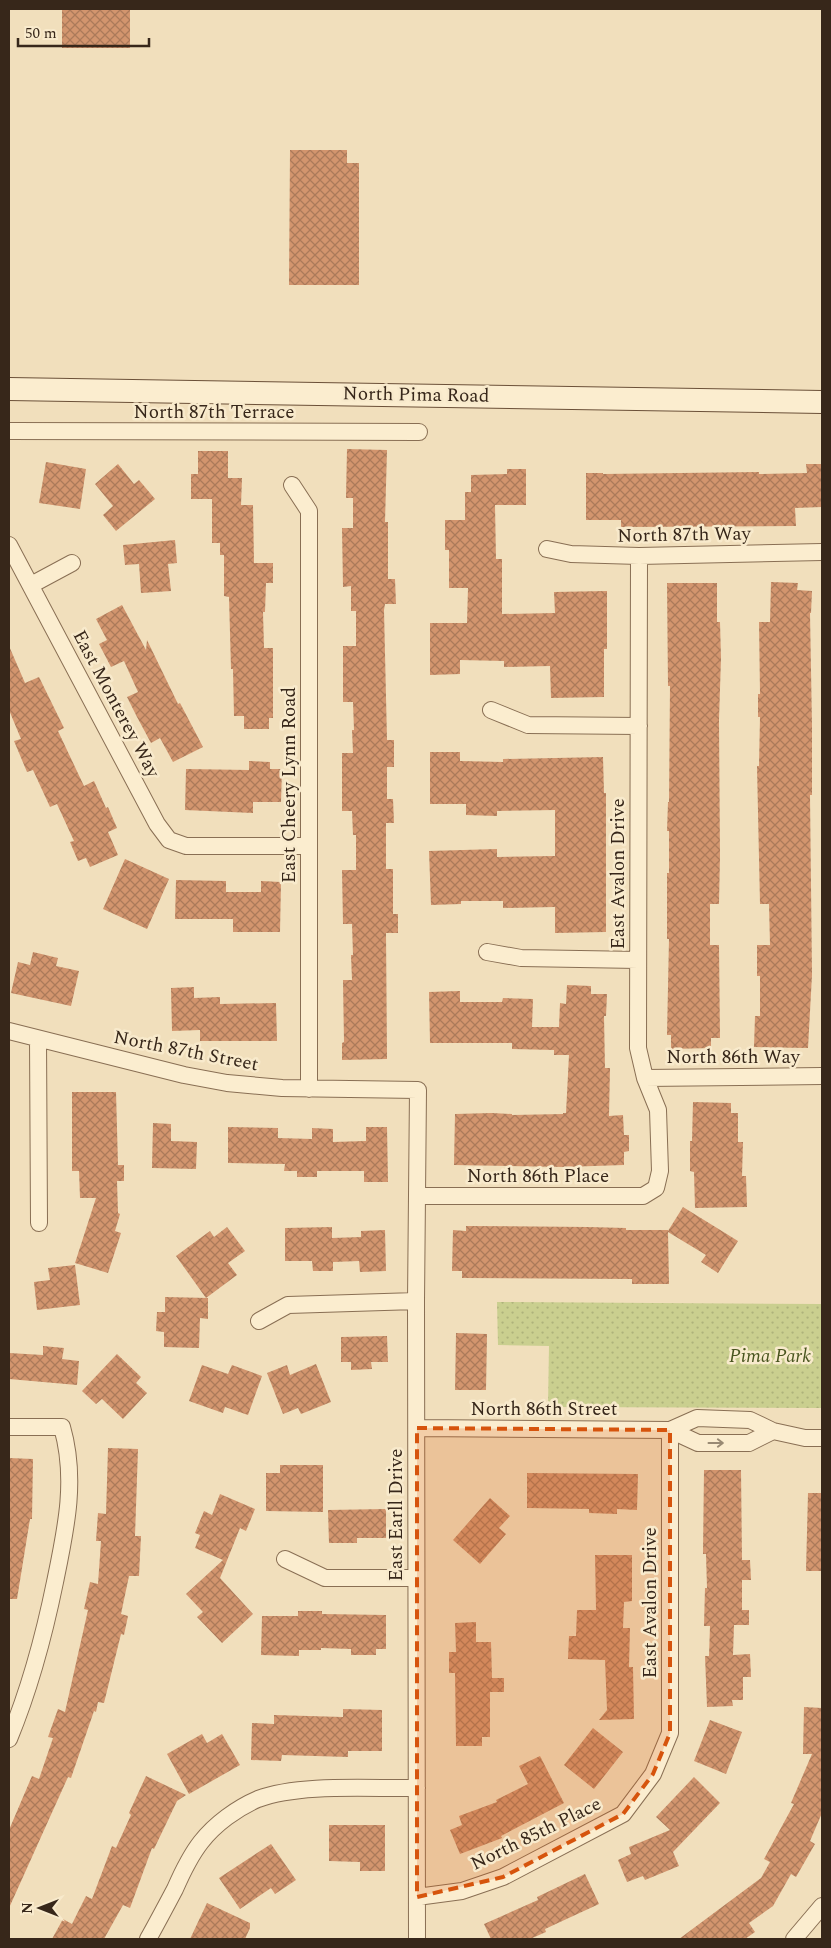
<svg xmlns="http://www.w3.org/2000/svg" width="831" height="1948" viewBox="0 0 831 1948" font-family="Spectral,serif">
<defs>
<pattern id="park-dots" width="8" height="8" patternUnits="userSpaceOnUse" patternTransform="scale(1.25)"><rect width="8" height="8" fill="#cacf8f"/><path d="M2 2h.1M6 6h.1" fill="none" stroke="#aeb27b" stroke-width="1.8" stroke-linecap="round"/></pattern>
<pattern id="building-cross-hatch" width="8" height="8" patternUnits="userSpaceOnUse" patternTransform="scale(1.25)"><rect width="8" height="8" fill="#d2956e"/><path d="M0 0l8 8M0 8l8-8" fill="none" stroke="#ab7a5a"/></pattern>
</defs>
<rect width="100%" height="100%" fill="#f1dfbc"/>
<!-- park -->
<path fill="url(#park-dots)" d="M497,1302L822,1304V1408L548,1407L549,1346L498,1345Z"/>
<!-- building -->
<path fill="url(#building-cross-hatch)" d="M62,9H130V48H62Z
M290,150H347V163H359V285H289Z
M347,449L387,450L385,522H388V579H395L396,604H385L384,610L387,740H394V767H387V799H393L394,823H386V869H393V914H398V933H386L387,1059L342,1060V1043L344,1042L343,980H352L351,955H353L352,924H343L342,870H356V835H353L352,811H342V753H353L352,730H354L353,702H343V646H356V611H351V586L343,587L342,528H353V498H346Z
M198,451H228V478H242L241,505H253L254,563H273V583H266L265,612H263L264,648H273V718H269V729H244V716H234L233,669H231L229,597L224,596V555H220V543H212V499H191V474H198Z
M46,462L86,469L80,509L39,503Z
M118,464L134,484L139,480L155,499L116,531L103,515L113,506L95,484Z
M806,464H822V507L795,508L796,526L621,527V520H586V473H603V474L759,472V474L807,473Z
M507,469H526V505H495L496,559H502V614L555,613L554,592L607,591V649H604V697L551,698L550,666L504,667V661L460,660V674L430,675V623H467L468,588H449V550H445V520H465V492H471V475L507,474Z
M175,540L177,563L168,564L171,591L141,593L139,564L125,565L123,545Z
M771,582L798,583L797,590L812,591L811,613H810L812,726V795H810L812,975L808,1048L754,1047L755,1016H760V976H757V945H770L769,904H760L757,766H759L760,717H758V694H760L759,622H770Z
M667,583H717V622H720L721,658L719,720L720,856L719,904H710V945H719L720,1038H711V1048L671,1049V1035H667L669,939H667V873H669V831H667L668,802H669L670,686H668Z
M122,605L146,650L147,640L178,704L180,703L203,747L173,762L160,738L151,743L137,717L127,697L138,692L124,661L111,667L99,644L107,640L96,619Z
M9,646L25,683L39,677L64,728L58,731L84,786L94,781L106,808L108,807L117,828L108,832L118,855L90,867L86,858L78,861L70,842L74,841L57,804L50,807L33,770L27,772L14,741L21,739L9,710Z
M430,752H460V761L503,762V759L603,757L604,793H606V932L555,933V907L503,908V901H461V904L431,905L429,851L497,849V857L555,856V810L497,811V816L466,815V804H430Z
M249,761L270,762V769H282L281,802H253V813L185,810L186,769L249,770Z
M125,859L169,879L147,929L103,909Z
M176,880L226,881V892H261V881L281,882L280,932H233V919H175Z
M33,952L58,958L56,966L79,971L71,1006L11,993L18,962L30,965Z
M567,985L591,986V994H607L606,1016H604L605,1068H610L609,1116L623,1115L624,1135H629V1151L624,1152V1165L564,1167L454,1165L455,1114L492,1113L512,1114V1115L563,1114V1113H566L569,1055H554V1050L512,1049V1043H430L429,992L460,991V1002H502L503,998L533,999L532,1027H559L560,1003L566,1004Z
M194,987V998L220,997V1004L276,1003L277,1041H200V1030L172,1031L171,988Z
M72,1092H116L118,1165H124V1181H117L118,1213L120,1214L115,1231L121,1233L108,1273L75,1263L96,1198H80L79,1171H72Z
M693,1102L731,1103V1113H738V1142H743L742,1176H746L747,1207L695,1208L694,1172L690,1171V1141H692Z
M153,1123L171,1124V1141L197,1142L196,1169L152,1168Z
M228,1127L278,1128V1138L312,1139V1128L333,1129V1142L366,1141V1127H387L388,1182H364V1171H317V1177H297V1171H284L285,1164L228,1163Z
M683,1207L738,1241L718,1273L701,1262L706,1255L668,1232L669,1284H632V1279L462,1278V1271H452L453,1230L466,1231V1226L588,1227L626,1228V1230H668V1231Z
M227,1227L245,1251L228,1263L237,1275L206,1298L176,1256L210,1231L214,1237Z
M332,1227V1238L361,1237V1231L385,1230L386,1271L360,1272L359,1261L333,1262V1271H313L312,1261H285V1228Z
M75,1265L80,1305L37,1310L34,1282L50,1280L48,1268Z
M165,1297L208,1298V1319L200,1318L199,1348L164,1347V1332L156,1331L157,1312H165Z
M456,1333L487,1334L486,1390H455Z
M387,1336L388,1362H371L372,1369L351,1370V1362H341V1337Z
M43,1346L64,1348L62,1359L79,1361L77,1385L9,1379V1353L43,1355Z
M117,1354L141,1377L136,1383L147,1393L123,1419L102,1399L96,1404L82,1391Z
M316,1364L331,1402L301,1414L298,1408L283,1414L267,1373L287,1365L290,1375Z
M202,1365L228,1374L232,1365L262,1376L248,1415L225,1407L223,1413L189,1401Z
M108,1448L138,1449L135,1536H141L139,1576H129L121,1614L128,1616L124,1635L121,1634L104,1703L98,1702L96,1712L94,1711L71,1778L68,1777L9,1908V1830L32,1776L39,1779L53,1738L48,1737L58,1709L65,1712L88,1610L84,1609L90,1582L98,1584L101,1541H96L98,1513L106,1514Z
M9,1458L33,1459L32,1519H30L17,1599H9Z
M280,1465H323V1512L266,1511V1473H280Z
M704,1470H741L742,1560H750L751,1580H742V1610H749V1625H734L733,1655L750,1654L751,1677H743V1700H732L733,1706L707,1707L705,1656H709L710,1626H704L705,1588H707L706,1554H703Z
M527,1473L638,1474L637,1510L617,1509V1514L589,1513V1509L527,1508Z
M808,1493H822V1571H806Z
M220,1494L255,1509L246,1531L240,1528L220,1578L253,1614L222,1643L197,1617L203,1612L186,1594L223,1560L195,1548L200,1535L195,1533L204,1511L212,1515Z
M490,1498L510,1516L499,1528L506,1534L480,1564L453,1540Z
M386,1509V1538H357V1543H329L328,1510Z
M595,1555H632V1601L624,1602L623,1628H630L629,1667H633L634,1719L599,1720L607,1710L605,1660L568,1659L569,1636H576L577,1610H596Z
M298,1611H322V1614L386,1615V1649H376V1655H351V1649L321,1648V1650H299V1656L261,1655L262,1616H298Z
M476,1622V1642H491L492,1678H504V1692H490V1737H482V1746H456L455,1673H449V1652H456L455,1623Z
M804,1707L822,1708V1813L810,1841L815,1844L796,1877L791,1874L773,1906L749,1923L755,1932L745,1939H679L761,1878L770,1862L764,1859L794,1804L791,1803L812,1754H803Z
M343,1709L382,1710V1751H348V1757L282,1755L281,1761L251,1760L252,1723L274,1724V1715L343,1717Z
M710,1720L742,1732L726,1774L694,1761Z
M593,1728L623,1752L594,1789L564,1765Z
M202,1734L207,1743L222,1734L240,1765L189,1794L167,1754Z
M540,1756L564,1803L501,1836L502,1838L460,1854L450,1830L462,1825L459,1816L497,1802L496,1800L528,1784L519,1766Z
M146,1776L186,1795L177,1801L154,1849L152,1848L130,1908L123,1905L104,1939H52L63,1919L72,1924L86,1896L92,1899L112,1846L116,1848L131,1815L129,1813Z
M694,1777L720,1803L673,1852L679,1866L645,1880L643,1876L627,1882L618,1860L631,1854L629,1847L670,1830L656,1817Z
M329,1825H385V1871H360V1862L329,1861Z
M271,1844L296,1880L275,1894L271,1888L240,1909L219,1878Z
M585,1874L599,1904L545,1929L546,1932L530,1939H491L484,1924L538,1900L537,1897Z
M207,1903L250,1923V1928L245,1939H190Z"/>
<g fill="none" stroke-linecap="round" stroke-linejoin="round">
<!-- minor casing -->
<g stroke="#896f54" stroke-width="18">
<path id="minor" d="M9,431L419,432
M292,485L309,511V1089
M9,545L157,824L169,840L186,846H309
M547,549L571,554L639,556L822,552
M31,585L72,563
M491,710L528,725L639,726
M487,952L521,958L638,960
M9,1031L184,1075L227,1083L282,1088L418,1090L416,1301L417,1939
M38,1039L39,1223
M645,1078L822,1076
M417,1196H643L656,1188L660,1171L658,1110L645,1078L638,1048L639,556
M259,1321L288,1305L416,1301
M9,1427H62C77,1479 66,1529 55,1582C44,1636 30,1688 9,1739
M417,1428L670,1430L697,1418L750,1420L773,1431L805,1438H822
M670,1430L698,1443H749L773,1431
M285,1559L325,1578H416
M417,1897L462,1891L503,1877L623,1814L653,1774L670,1733V1430
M148,1939C157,1923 166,1906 175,1889C182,1873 190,1856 201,1842C215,1824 237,1808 258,1799C300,1783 372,1789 417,1788
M794,1939L822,1906"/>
</g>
<!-- secondary casing -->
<g stroke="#6b5038" stroke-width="24">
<path id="secondary" d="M9,389L822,402"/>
</g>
<!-- minor -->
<use href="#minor" stroke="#fbedcf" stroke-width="16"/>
<!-- secondary -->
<use href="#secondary" stroke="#fbedcf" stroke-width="22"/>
</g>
<!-- one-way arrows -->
<defs><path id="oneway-shaft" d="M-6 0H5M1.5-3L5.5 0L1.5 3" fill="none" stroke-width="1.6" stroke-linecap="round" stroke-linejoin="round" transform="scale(1.25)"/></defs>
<use stroke="#998a74" href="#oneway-shaft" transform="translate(716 1443)"/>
<!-- marked area -->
<path fill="#d6540d" fill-opacity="0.2" stroke="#d6540d" stroke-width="4" stroke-dasharray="10 6" stroke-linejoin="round" d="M417,1428L670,1430V1733L653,1774L623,1814L503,1877L417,1897Z"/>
<g text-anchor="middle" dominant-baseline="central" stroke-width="5" stroke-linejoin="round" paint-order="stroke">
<!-- street labels -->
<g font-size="19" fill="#37271a" stroke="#f8eacc">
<text transform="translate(416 395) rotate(1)">North Pima Road</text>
<text x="214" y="412">North 87th Terrace</text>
<text transform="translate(684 535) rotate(-1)">North 87th Way</text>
<text transform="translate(116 704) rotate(62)">East Monterey Way</text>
<text transform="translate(289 785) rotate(-90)">East Cheery Lynn Road</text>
<text transform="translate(618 874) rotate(-90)">East Avalon Drive</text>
<text transform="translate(186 1051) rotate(11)">North 87th Street</text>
<text x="733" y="1057">North 86th Way</text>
<text x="538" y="1176">North 86th Place</text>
<text x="544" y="1409">North 86th Street</text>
<text transform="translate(396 1515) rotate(-90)">East Earll Drive</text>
<text transform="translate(650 1603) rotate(-90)">East Avalon Drive</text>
<text transform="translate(536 1834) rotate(-26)">North 85th Place</text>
</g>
<!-- park labels -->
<g font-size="19" font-style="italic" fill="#49551f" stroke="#f8eacc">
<text x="770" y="1356">Pima Park</text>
</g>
</g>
<!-- border -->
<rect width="831" height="1948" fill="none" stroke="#37271a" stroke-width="20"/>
<!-- north arrow -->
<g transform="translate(40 1908) rotate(270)" stroke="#f8eacc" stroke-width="4" paint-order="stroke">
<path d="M0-4L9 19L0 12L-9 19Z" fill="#37271a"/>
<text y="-8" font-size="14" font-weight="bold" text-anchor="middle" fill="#37271a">N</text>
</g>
<!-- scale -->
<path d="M18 38v8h131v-8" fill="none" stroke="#37271a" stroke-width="2.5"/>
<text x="25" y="38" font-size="15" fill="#37271a" stroke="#f8eacc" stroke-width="4" paint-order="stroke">50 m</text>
</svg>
